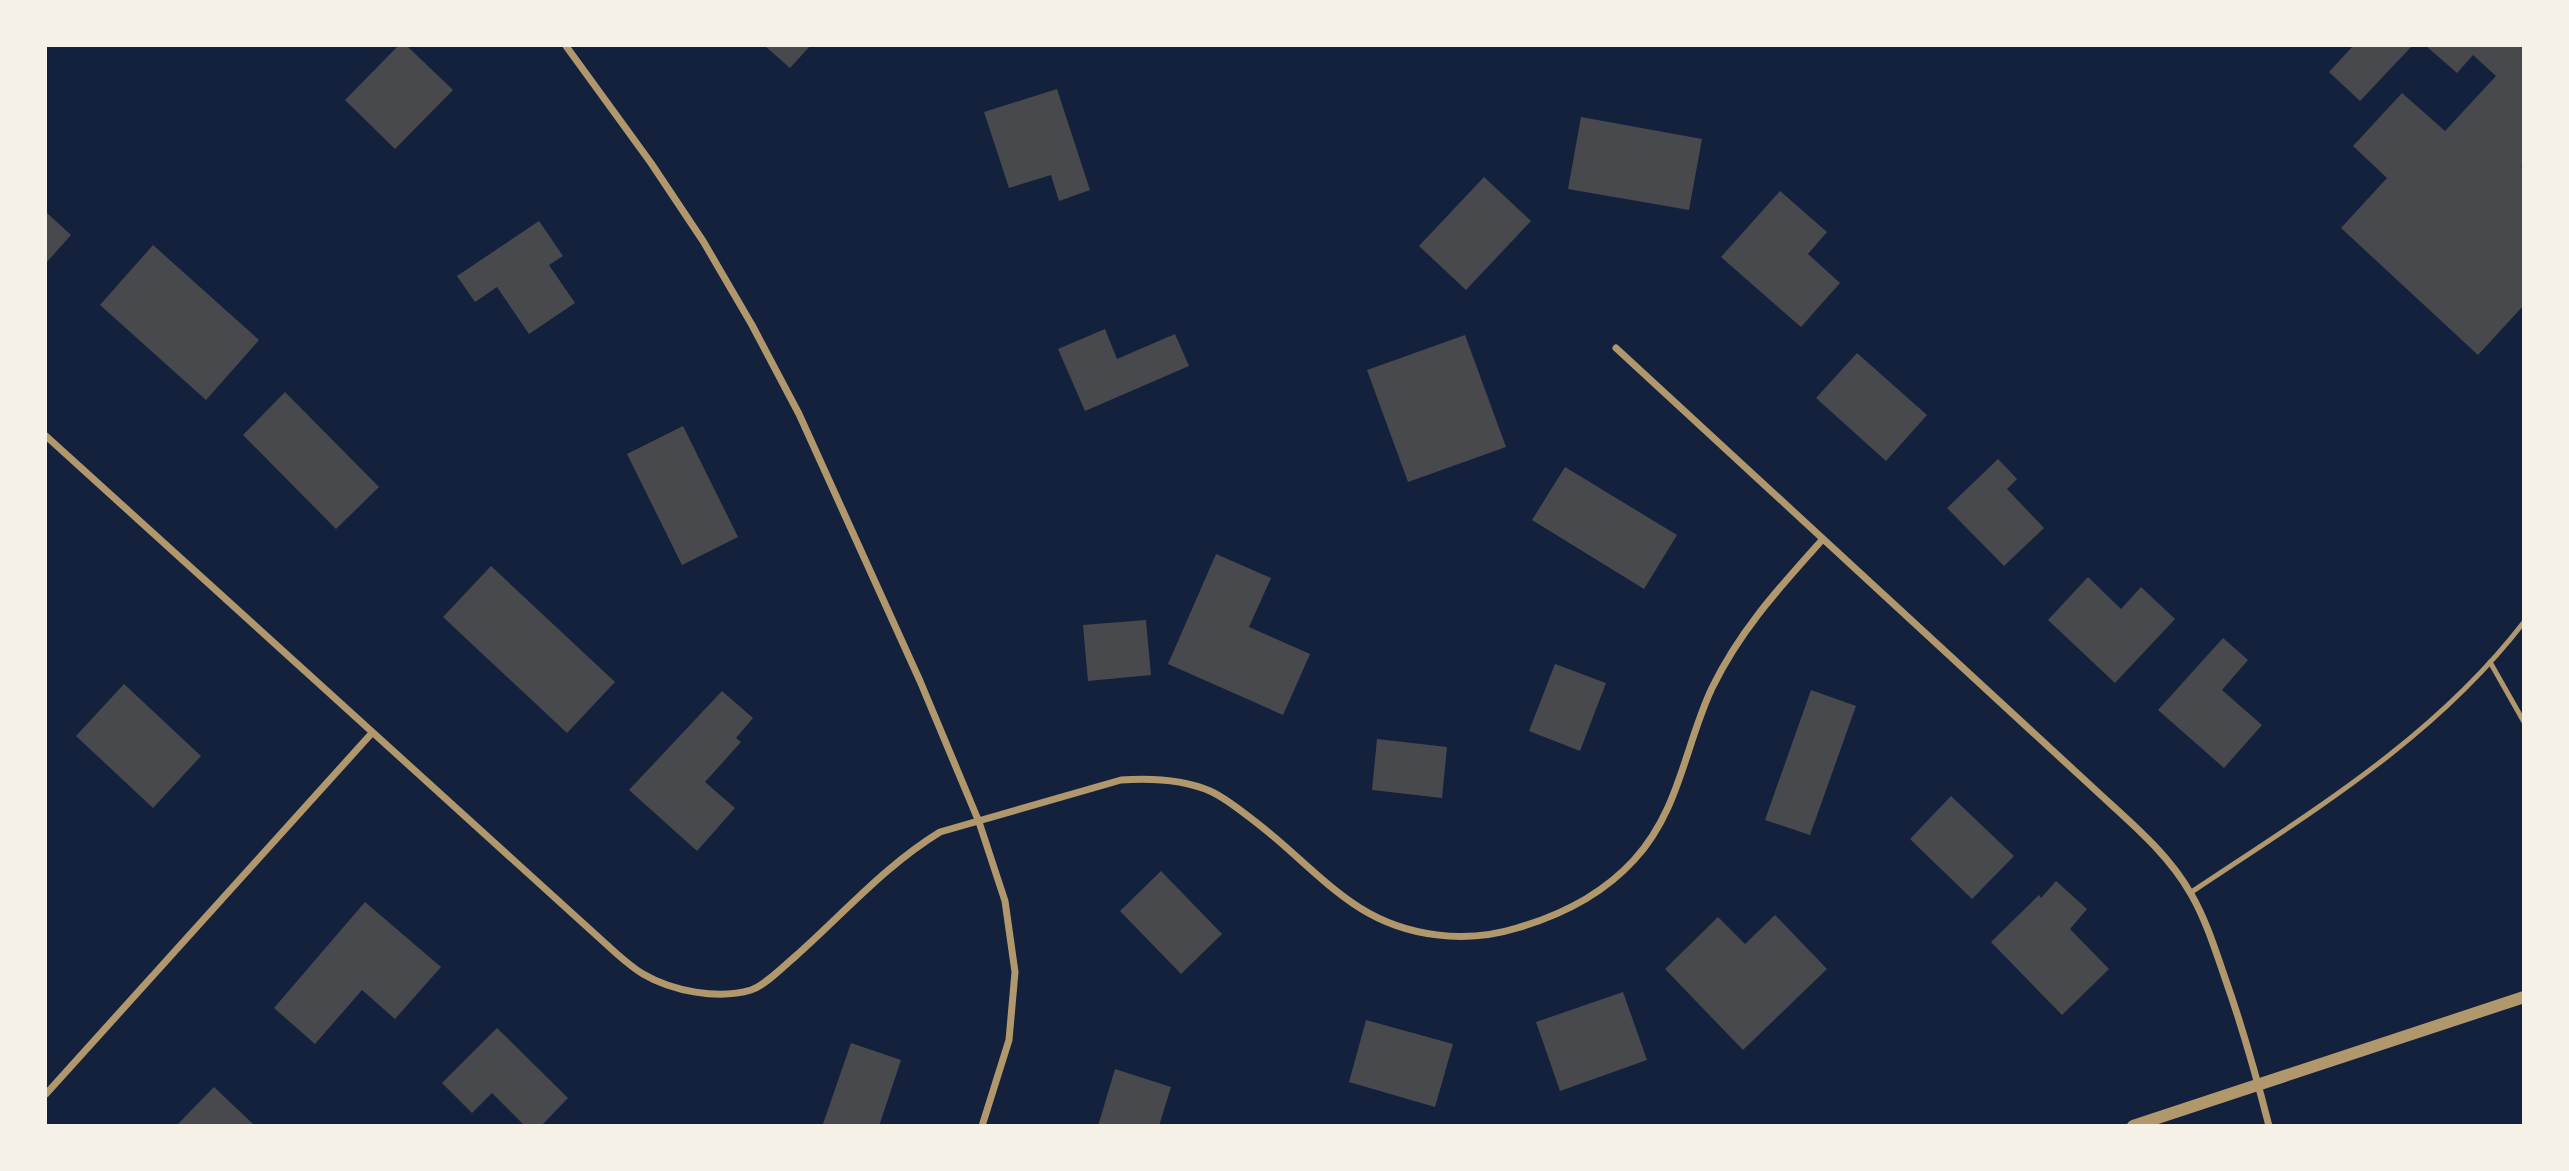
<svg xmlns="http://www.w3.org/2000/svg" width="2569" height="1171" viewBox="0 0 2569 1171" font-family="Raleway,sans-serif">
<rect width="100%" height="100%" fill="#14213d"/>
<!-- building -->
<path fill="#48494c" d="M398,46H407L453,90L395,149L345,100Z
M765,46H810L790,68Z
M2353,46H2412L2360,101L2329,72Z
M2426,46H2524V163L2521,166L2524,168V305L2478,355L2341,228L2387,178L2353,146L2402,93L2445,131L2496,76L2473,55L2457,73Z
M1057,89L1090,190L1059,201L1051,175L1009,188L984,112Z
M1581,117L1702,139L1689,210L1568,189Z
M1484,177L1531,221L1466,290L1419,246Z
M1780,191L1827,232L1808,254L1840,283L1801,327L1721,257Z
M46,212L71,235L46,263Z
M539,221L563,256L549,265L575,303L529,334L497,287L475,302L457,276Z
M153,245L259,340L206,400L100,305Z
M1105,329L1117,359L1175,334L1189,366L1085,411L1058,349Z
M1465,335L1506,447L1408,482L1367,370Z
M1857,353L1927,415L1886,461L1816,398Z
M285,392L379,487L336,529L243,435Z
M683,426L738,537L682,565L627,454Z
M1998,459L2017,479L2007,489L2044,528L2004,566L1947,508Z
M1565,467L1677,535L1644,589L1532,520Z
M1216,554L1271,578L1249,627L1310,654L1283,715L1168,664Z
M491,566L615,682L567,733L443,617Z
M2088,577L2121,609L2141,587L2175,619L2115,683L2048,620Z
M1146,620L1151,675L1088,681L1083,625Z
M2223,638L2248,660L2222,690L2262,725L2224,768L2158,710Z
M1555,664L1606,683L1580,751L1529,731Z
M124,684L201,756L153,808L76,736Z
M1811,690L1856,706L1810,835L1765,820Z
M722,691L753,718L736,738L741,742L705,782L735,808L697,851L629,790Z
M1377,739L1447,747L1442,798L1372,790Z
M1951,796L2014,856L1972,899L1910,839Z
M1161,871L1222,934L1181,974L1120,911Z
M2056,881L2087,909L2070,929L2109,969L2062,1015L1991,942L2039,895L2041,898Z
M365,902L441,967L395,1019L362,990L315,1044L274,1008Z
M1775,915L1827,969L1743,1050L1665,969L1718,917L1745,944Z
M1623,992L1647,1060L1560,1091L1536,1022Z
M1366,1020L1453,1044L1435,1107L1349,1082Z
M497,1028L568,1098L541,1126H525L492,1093L472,1113L442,1083Z
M851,1043L901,1060L879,1126L823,1124Z
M1115,1069L1171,1087L1159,1126H1098Z
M214,1087L253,1124L251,1126H176Z"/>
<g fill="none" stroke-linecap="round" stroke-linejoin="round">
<!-- service -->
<path stroke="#b1986c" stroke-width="5" d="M2490,662L2524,722
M2190,893C2311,812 2434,739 2524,622"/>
<!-- minor -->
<path stroke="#b1986c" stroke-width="7" d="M566,46L651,163L703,241L752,325L799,414L920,681L979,822L1005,901L1015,972L1009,1040L982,1126
M1616,348L2090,785C2125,818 2167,851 2191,894C2206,920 2215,949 2225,978C2242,1026 2256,1075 2269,1126
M46,436L617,954C625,961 633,968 643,974C672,991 718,1000 751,990C766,985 786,964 798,954C845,912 886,865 940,832L1121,780C1151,778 1182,779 1210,791C1228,799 1246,815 1262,827C1295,853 1324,885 1360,908C1406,937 1466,944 1517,928C1562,915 1602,895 1634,860C1680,810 1685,745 1712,688C1740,630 1780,587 1822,540
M46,1094L371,734"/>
<!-- tertiary -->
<path stroke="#b1986c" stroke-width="12" d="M2133,1126L2524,997"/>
</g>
<!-- border -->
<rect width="2569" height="1171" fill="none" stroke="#f6f1e7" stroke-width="94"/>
</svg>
